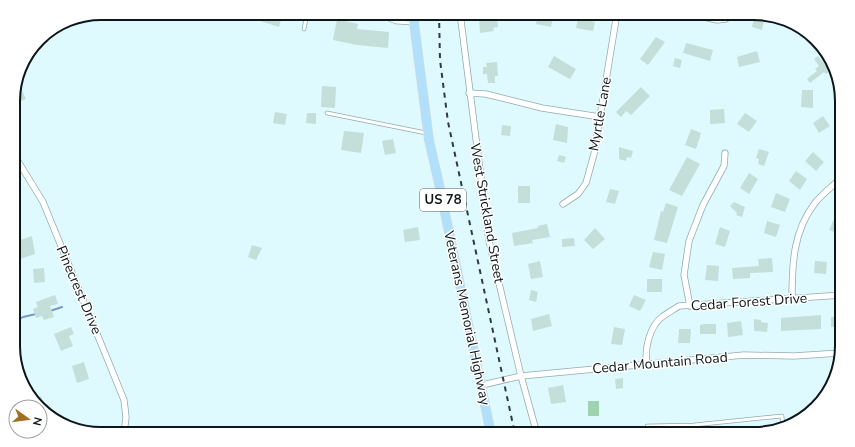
<svg xmlns="http://www.w3.org/2000/svg" width="855" height="447" viewBox="0 0 855 447" font-family="'Nunito Sans',sans-serif">
<rect width="100%" height="100%" fill="#dffaff"/>
<!-- green -->
<path fill="#9ed2b0" d="M588,401H599V416H588Z"/>
<g fill="none" stroke-linecap="round" stroke-linejoin="round">
<!-- stream -->
<path stroke="#7a96cd" stroke-width="2" d="M50,311L62,307
M14,322L23,317L36,314"/>
</g>
<!-- building -->
<path fill="#c4ded9" d="M256,13H283L279,27L254,19Z
M755,13L765,16L762,30L752,27Z
M538,14L553,17L551,27L536,24Z
M497,17L498,27L493,28L494,31L480,33L479,18Z
M578,18L595,22L593,31L576,28Z
M337,19L358,24L357,29L389,32L388,48L357,45L333,40Z
M656,37L665,42L648,65L640,59Z
M686,43L713,50L710,61L683,53Z
M757,51L760,62L739,67L737,57Z
M554,56L576,69L570,79L548,67Z
M818,56L830,71L826,74L824,72L810,83L807,79L817,71L815,69L819,66L814,59Z
M675,58L682,60L680,68L673,66Z
M497,62L498,76H495V83H488L487,74H483V67H487L486,63Z
M17,80L26,99L16,103L13,95Z
M322,86L336,87L335,108L321,107Z
M641,87L650,96L631,115L626,111L621,117L616,112Z
M802,90H813V108L801,107Z
M724,109L725,123L710,124V110Z
M275,112L287,114L285,125L273,123Z
M307,113H316V124L306,123Z
M745,113L757,121L749,132L737,124Z
M823,116L830,126L819,133L813,123Z
M556,124L568,127L567,143L553,140Z
M502,125L511,126L510,136L501,135Z
M691,129L701,133L696,149L685,145Z
M344,131L364,133L361,153L341,150Z
M393,139L396,153L385,155L382,141Z
M619,147L633,151L631,158L627,157L626,161L619,159Z
M759,149L769,152L764,166L758,164L759,159L756,158Z
M813,152L824,162L816,171L805,161Z
M559,155L566,157L564,163L557,161Z
M687,157L700,164L682,196L669,190Z
M796,171L807,179L800,190L789,181Z
M749,173L758,179L749,194L740,188Z
M518,186H530V203H518Z
M610,189L619,191L615,204L606,202Z
M776,193L790,199L785,212L771,207Z
M734,202L745,207L742,217L736,215L737,213L730,206Z
M666,203L678,207L667,243L654,240L661,211L663,212Z
M16,205L20,224L14,226L13,206Z
M835,217L842,220V235L829,230Z
M767,221L780,225L776,237L764,233Z
M547,224L550,237L532,240L533,243L514,246L512,233L538,228V226Z
M418,227L420,240L405,242L403,230Z
M720,227L730,231L725,247L715,244Z
M595,228L605,239L593,249L584,240Z
M32,236L35,254L20,259L14,242Z
M574,238L575,246L562,247V239Z
M252,245L262,248L256,260L248,257Z
M653,252L665,254L662,270L649,267Z
M772,258L773,272L750,273V278L733,279L732,268L759,266L758,259Z
M540,261L543,277L531,279L528,264Z
M815,261L827,262L826,274L814,273Z
M707,265L719,266L718,281L705,280Z
M44,268L45,282L34,283L33,269Z
M647,279H662V292H647Z
M531,290L538,292L536,302L529,300Z
M55,295L58,304L50,306L54,317L44,320L42,316L36,318L33,309L38,307L36,302Z
M634,295L646,300L640,311L629,306Z
M549,314L552,326L533,331L531,319Z
M821,315V329L781,331V318Z
M831,317H842V327H831Z
M754,319L761,320V322L768,323L767,332L754,331Z
M741,321L743,335L728,337L727,323Z
M704,324H716V334H700V325Z
M71,327L74,334L69,336L73,346L61,351L54,334Z
M614,327L625,329L622,345L611,344Z
M679,329H691L690,343H678Z
M84,362L89,379L77,383L72,366Z
M623,378V388L616,389L615,379Z
M563,385L566,402L551,404L548,388Z
M27,393L42,397L40,405L28,395Z"/>
<g fill="none" stroke-linecap="round" stroke-linejoin="round">
<!-- service casing -->
<g stroke="#91abaf" stroke-width="4.5">
<path id="service" d="M374,13L396,22L412,23
M304,29L307,13
M327,113L426,133
M694,425L695,434
M647,426L694,425L782,416L783,426"/>
</g>
<!-- minor casing -->
<g stroke="#91abaf" stroke-width="7">
<path id="minor" d="M460,13L489,241L521,376L537,434
M686,13L717,20L726,19L728,13
M469,93L486,94L542,108L600,117
M13,153L43,202L111,368L124,400L126,417L124,434
M563,204L578,194L586,183L594,154L617,13
M792,299C792,265 793,231 815,203C822,194 833,186 842,177
M690,306L684,275L689,241L703,205L724,166L725,153
M647,364C644,349 650,326 662,317C667,313 673,310 679,306L842,295
M482,385L521,376L744,355L794,356L840,353"/>
</g>
<!-- primary casing -->
<g stroke="#dddedf" stroke-width="10">
<path id="primary" d="M415,13L414,23L429,140L439,184L491,434"/>
</g>
<!-- service -->
<use href="#service" stroke="#fff" stroke-width="3"/>
<!-- minor -->
<use href="#minor" stroke="#fff" stroke-width="5.5"/>
<!-- primary -->
<use href="#primary" stroke="#b2dff9" stroke-width="9"/>
<!-- rail -->
<path stroke="#2f3b3d" stroke-width="2" stroke-dasharray="5 5" stroke-linecap="butt" d="M439,13L440,60L448,122L515,434"/>
</g>
<g text-anchor="middle" dominant-baseline="central" stroke-width="3" stroke-linejoin="round" paint-order="stroke">
<!-- shield labels -->
<rect fill="#fff" stroke="#565c5d" stroke-width="1" x="420" y="189" width="46" height="22" rx="3"/>
<g font-size="13" font-weight="bold" fill="#0d1618">
<text x="443" y="200">US 78</text>
</g>
<!-- street labels -->
<g font-size="14" fill="#0d1618" stroke="#fff">
<text transform="translate(600 114) rotate(-80)">Myrtle Lane</text>
<text transform="translate(487 213) rotate(80)">West Strickland Street</text>
<text transform="translate(79 290) rotate(67)">Pinecrest Drive</text>
<text transform="translate(749 302) rotate(-4)">Cedar Forest Drive</text>
<text transform="translate(467 318) rotate(78)">Veterans Memorial Highway</text>
<text transform="translate(660 363) rotate(-5)">Cedar Mountain Road</text>
</g>
</g>
<!-- crop -->
<path d="M0 0H855V447H0ZM101 20H754A81 81 0 0 1 835 101V346A81 81 0 0 1 754 427H101A81 81 0 0 1 20 346V101A81 81 0 0 1 101 20Z" fill="#fff" fill-rule="evenodd"/>
<path fill="none" stroke="#0d1618" stroke-width="2" d="M101 20H754A81 81 0 0 1 835 101V346A81 81 0 0 1 754 427H101A81 81 0 0 1 20 346V101A81 81 0 0 1 101 20Z"/>
<!-- north arrow -->
<g transform="translate(28 419) rotate(104)"><circle r="19" fill="#ffffff" stroke="#9ea2a3"/>
<path d="M0-3L7 15L0 10L-7 15Z" fill="#9f6f22"/>
<text y="-6" font-size="11" font-weight="bold" text-anchor="middle" fill="#0d1618">N</text>
</g>
</svg>
